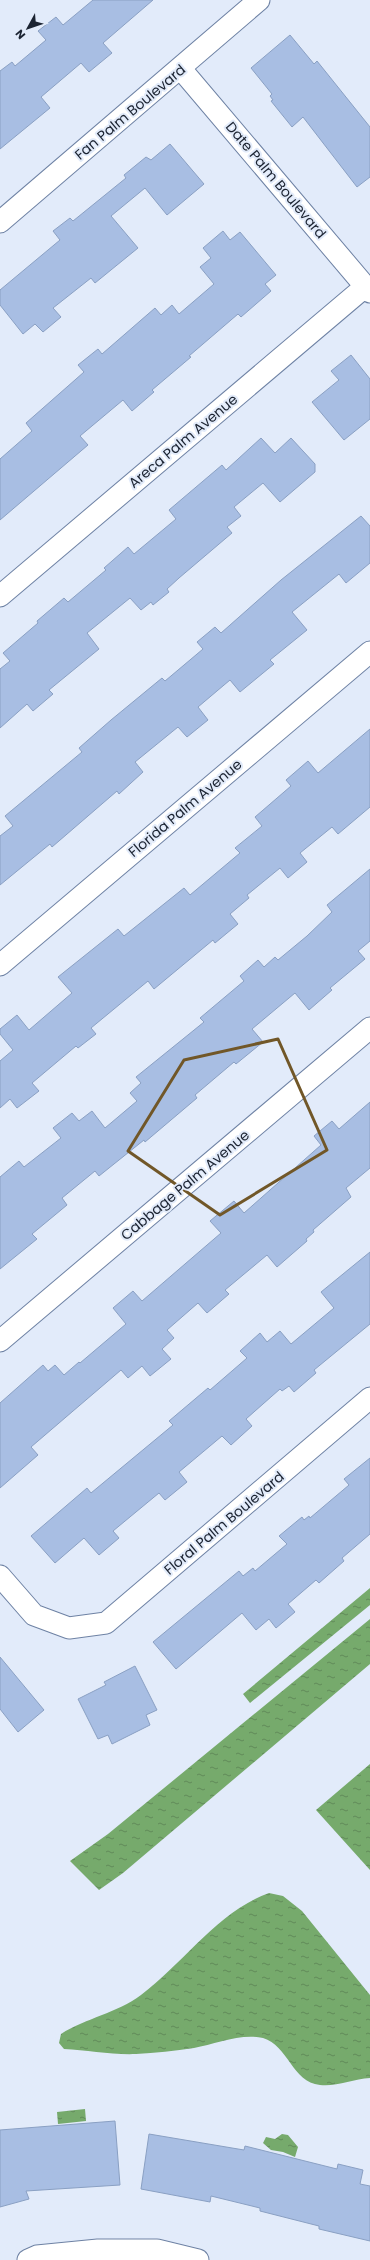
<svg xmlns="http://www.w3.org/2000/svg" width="370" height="2260" viewBox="0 0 370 2260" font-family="Poppins,sans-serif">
<defs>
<pattern id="water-ripples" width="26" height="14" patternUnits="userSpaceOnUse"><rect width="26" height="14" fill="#76aa6c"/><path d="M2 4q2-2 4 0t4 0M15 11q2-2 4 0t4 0" fill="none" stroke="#608a59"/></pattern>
</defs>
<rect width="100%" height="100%" fill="#e2ebfa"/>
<!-- water -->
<path fill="url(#water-ripples)" d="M370,1588V1605L250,1703L243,1694Z
M370,1619V1664L123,1873L99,1890L70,1861L108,1834Z
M370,1764V1870L316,1810Z
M269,1893L283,1896L302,1911L370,1995V2078C353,2079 336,2087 320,2085C292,2082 288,2045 263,2038C241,2033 215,2044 194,2048C175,2051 155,2053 136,2054C112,2055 87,2050 64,2049L59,2043L61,2034C86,2018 117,2013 141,1995C184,1963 217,1912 269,1893Z
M85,2109L86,2121L58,2124L57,2112Z
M282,2134L288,2135L298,2147L295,2157L283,2152L271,2150L263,2143L266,2137L275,2139Z"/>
<!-- building -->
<path fill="#a8bee3" stroke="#8aa0c3" d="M93,0H153L103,43L112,53L89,72L81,63L41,97L50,108L0,149V71L12,62L15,66L46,40L38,31L56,17L63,25Z
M290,35L314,64L317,61L370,127V177L357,187L303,117L292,127L271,101L273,100L270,96L272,94L251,68Z
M170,144L204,184L167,215L145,188L111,216L138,248L95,283L91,278L53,308L61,317L43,332L35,324L23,334L0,305V290L60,240L53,231L70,218L73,221L126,178L124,175L146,157L151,160Z
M223,231L230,240L240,232L276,275L265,284L271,291L241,317L238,314L189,356L191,357L152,390L154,392L132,411L123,400L80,436L88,445L0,520V459L32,431L26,423L84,372L78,365L98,349L102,354L155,308L161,315L172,305L179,314L214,284L200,267L211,258L203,248Z
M351,355L370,379V419L344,440L312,402L339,380L331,371Z
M261,438L275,453L291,438L315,464V472L280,502L263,483L234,507L241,516L227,527L232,533L179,578L167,589L169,592L153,605L151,602L141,610L130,598L87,633L99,649L49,690L53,694L33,711L27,704L0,728V669L10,661L3,653L38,623L37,621L64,598L68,602L106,570L104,568L128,547L134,554L176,519L169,510L222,465L226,470Z
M361,516L370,526V563L346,583L339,574L292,612L307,630L270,660L274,664L240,692L230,680L198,707L208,720L187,737L178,727L135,762L143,772L119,794L117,791L52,847L50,844L0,885V836L13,826L5,816L82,752L79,748L111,720L162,678L165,681L203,649L197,642L215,627L221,633L281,580Z
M370,729V807L338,834L332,827L300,853L307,862L288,878L280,868L247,895L249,898L230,914L238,924L215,943L213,940L154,989L148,981L91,1028L96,1034L78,1048L76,1046L32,1083L39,1091L17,1108L10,1099L0,1108V1061L13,1050L0,1034V1029L17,1015L29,1030L72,993L58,977L118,929L124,936L184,888L190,895L240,853L235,848L262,826L255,817L291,786L286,780L308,761L318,773Z
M370,869V941L358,951L365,959L330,988L332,990L309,1010L295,993L252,1029L263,1042L236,1064L234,1062L195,1095L197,1098L145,1142L144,1140L99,1176L95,1171L62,1198L67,1205L32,1234L37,1239L0,1269V1177L19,1161L24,1167L61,1138L53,1128L72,1113L79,1121L92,1111L105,1128L137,1101L130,1093L141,1083L136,1077L204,1022L200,1018L244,981L240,976L258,960L264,967L275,957L278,960L307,936L332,912L327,905Z
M370,1102V1168L346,1188L351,1197L313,1230L314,1232L306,1239L307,1241L277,1267L267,1255L225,1290L229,1294L207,1313L198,1303L167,1330L174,1338L162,1349L171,1359L150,1376L142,1366L128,1378L121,1370L31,1447L38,1455L0,1488V1403L43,1365L48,1371L55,1365L64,1375L79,1362L80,1363L126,1324L113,1308L133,1291L142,1301L221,1233L210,1221L234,1201L244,1213L321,1145L314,1136L332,1121L339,1129Z
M370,1252V1324L314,1370L316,1373L294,1392L289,1386L282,1391L280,1389L246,1419L252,1426L231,1445L222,1436L179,1472L187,1482L165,1500L159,1493L113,1531L119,1538L99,1555L84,1538L55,1563L31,1536L87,1488L91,1493L173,1425L169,1421L208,1388L210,1390L247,1358L240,1351L260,1333L267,1342L280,1331L291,1344L334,1308L321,1292Z
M370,1458V1534L342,1558L344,1561L319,1583L316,1580L288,1604L295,1612L276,1628L269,1619L256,1630L242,1613L176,1669L153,1642L239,1571L243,1576L253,1568L255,1571L287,1544L279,1536L302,1517L304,1520L309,1516L310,1518L349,1485L344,1479Z
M0,1657L44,1710L18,1732L0,1709Z
M135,1666L157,1710L146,1715L150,1725L112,1744L108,1735L98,1739L78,1699L106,1685L104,1682Z
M115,2121L120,2185L26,2191L29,2199L0,2207V2130Z
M149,2134L244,2150L245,2146L337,2169L338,2164L363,2170L360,2184L370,2186V2241L319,2229V2226L260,2211V2208L211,2196L210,2202L141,2189Z"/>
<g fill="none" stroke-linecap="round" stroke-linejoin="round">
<!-- minor casing -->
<g stroke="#6e82a4" stroke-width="23">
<path id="minor" d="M181,69L370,292
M0,222L259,0
M0,596L366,286
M0,965L370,652
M0,1341L370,1028
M0,1576L34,1615L69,1628L106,1623L370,1398
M28,2260L37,2256L98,2250H157L198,2260"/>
</g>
<!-- minor -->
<use href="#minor" stroke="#fff" stroke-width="21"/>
</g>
<!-- marked area -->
<path fill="none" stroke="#715728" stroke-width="3" stroke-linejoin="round" d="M278,1039L327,1150L220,1215L128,1151L184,1060Z"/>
<g text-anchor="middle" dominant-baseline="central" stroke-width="4" stroke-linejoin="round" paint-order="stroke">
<!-- street labels -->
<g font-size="14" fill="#1b2331" stroke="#e2ebfa">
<text transform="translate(130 112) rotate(-40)">Fan Palm Boulevard</text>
<text transform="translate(276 180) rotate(50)">Date Palm Boulevard</text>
<text transform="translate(183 441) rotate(-40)">Areca Palm Avenue</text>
<text transform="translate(185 808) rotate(-40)">Florida Palm Avenue</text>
<text transform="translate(185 1185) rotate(-40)">Cabbage Palm Avenue</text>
<text transform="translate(224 1523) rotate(-40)">Floral Palm Boulevard</text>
</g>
</g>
<!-- north arrow -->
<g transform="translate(28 28) rotate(230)" stroke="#e2ebfa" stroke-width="3" paint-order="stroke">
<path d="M0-3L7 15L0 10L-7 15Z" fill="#1b2331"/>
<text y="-6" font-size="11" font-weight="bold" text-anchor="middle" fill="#1b2331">N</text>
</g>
</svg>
